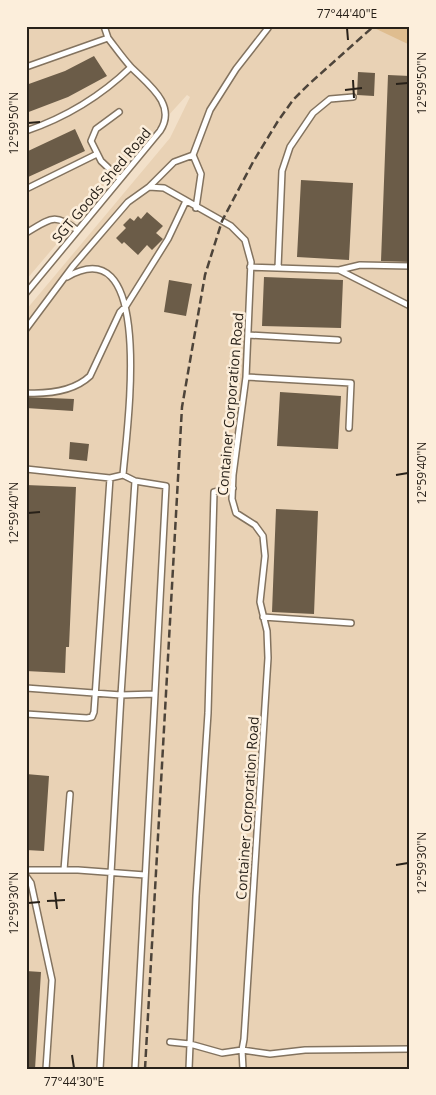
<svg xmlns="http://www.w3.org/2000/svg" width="436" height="1095" viewBox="0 0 436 1095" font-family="'Open Sans',sans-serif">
<rect width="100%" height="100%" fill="#f2e0c9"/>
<!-- built -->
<path fill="#e9d2b5" d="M26,26H410V1069H26V310L170,138L190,97L187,95L127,161L26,280Z"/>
<!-- green -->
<path fill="#dfbd8f" d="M370,26H410V45Z"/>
<!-- building -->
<path fill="#6b5c48" d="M94,56L107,76L68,97L26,113V85L65,71Z
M358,72L375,73L374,96L357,95Z
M388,75L410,76V262L381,261Z
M75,129L85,151L26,178V152Z
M301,180L353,183L349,260L297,257Z
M147,212L163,226L156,233L163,239L152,250L147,245L138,255L124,242L122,244L116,238L126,228L123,225L130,218L134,221L138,216L141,219Z
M264,277L343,280L341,328L262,326Z
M169,280L192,284L186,316L164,312Z
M280,392L341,396L338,449L277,446Z
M26,397L74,399L73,411L26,408Z
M70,442L89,444L87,461L69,459Z
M26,485L76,487L69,647H66L65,673L26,671Z
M276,509L318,511L314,614L272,612Z
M26,774L49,776L44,851L26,850Z
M26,971L41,972L35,1069H26Z"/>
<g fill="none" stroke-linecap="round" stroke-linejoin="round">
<!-- service casing -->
<g stroke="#83735f" stroke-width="8">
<path id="service" d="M104,26L108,38
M26,67L108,38C115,47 122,57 130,66C146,83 178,104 160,131L26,293
M26,131C67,117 100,97 131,67
M193,155L210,110L236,69L268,28
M119,178L101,161L91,141L96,129L119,112
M149,187L174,162L193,155L201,174L196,208
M26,189L97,154
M26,233C50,219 54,212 77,230
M250,267L339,270L410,306
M278,268L282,171L290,147L313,113L330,99L353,97
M339,270L360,265L410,266
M26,329L73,266L128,202L149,187L164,188L231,226L245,240L251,262L246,377L233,475L232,499L236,513L255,525L263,536L265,556L260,602L267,631L268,658L244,1039L242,1050L222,1053L190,1044L170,1042
M248,335L338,340
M246,377L351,383L349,428
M26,393C48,394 73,392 90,376L120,312L126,306L168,239L186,201
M26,469L110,478L123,475C126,435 157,225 67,277
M123,475L135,481L121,695L155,694L166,486L135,481
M263,617L351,623
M26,688L121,695L100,1069
M26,714L87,718L92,717L94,712L110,478
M26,870H78L145,875
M64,870L70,794
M26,876L31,883L52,980L46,1069
M135,1069L155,694
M189,1069L196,896L208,713L214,492L233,488
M243,1069L242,1050L270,1054L305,1050L410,1049"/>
</g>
<!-- service -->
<use href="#service" stroke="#fff" stroke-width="5"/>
<!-- rail -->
<path stroke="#4d443a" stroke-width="2.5" stroke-dasharray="8 4" stroke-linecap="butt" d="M145,1069L182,407L205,275L222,221L253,162L278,121L293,100L309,84L374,26"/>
</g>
<!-- ticks -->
<path fill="none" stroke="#282119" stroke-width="2" d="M347,28L348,40M353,80L354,98M396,84L408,83M345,90L362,88M28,123L40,122M396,475L408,473M28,513L40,512M396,865L408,863M55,892L57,909M47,901L65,900M28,903L40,902M72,1055L74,1068"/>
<g text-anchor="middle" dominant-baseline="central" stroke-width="5" stroke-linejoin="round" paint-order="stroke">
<!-- street labels -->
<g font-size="14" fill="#282119" stroke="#fceedb">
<text transform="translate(101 185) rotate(-50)">SGT Goods Shed Road</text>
<text transform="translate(230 404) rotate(-85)">Container Corporation Road</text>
<text transform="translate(247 808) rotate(-86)">Container Corporation Road</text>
</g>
</g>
<!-- border -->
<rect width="436" height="1095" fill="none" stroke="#fceedb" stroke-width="55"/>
<rect x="28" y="28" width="380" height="1040" fill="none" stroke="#282119" stroke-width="2"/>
<g font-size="12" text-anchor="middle" fill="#282119">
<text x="347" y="18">77°44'40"E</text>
<text transform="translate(422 83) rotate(-90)" y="4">12°59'50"N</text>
<text transform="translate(14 123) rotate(-90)" y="4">12°59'50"N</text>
<text transform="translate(422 473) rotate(-90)" y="4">12°59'40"N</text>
<text transform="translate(14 513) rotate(-90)" y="4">12°59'40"N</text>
<text transform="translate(422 863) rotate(-90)" y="4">12°59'30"N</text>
<text transform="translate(14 903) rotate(-90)" y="4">12°59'30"N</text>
<text x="74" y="1086">77°44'30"E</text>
</g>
</svg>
